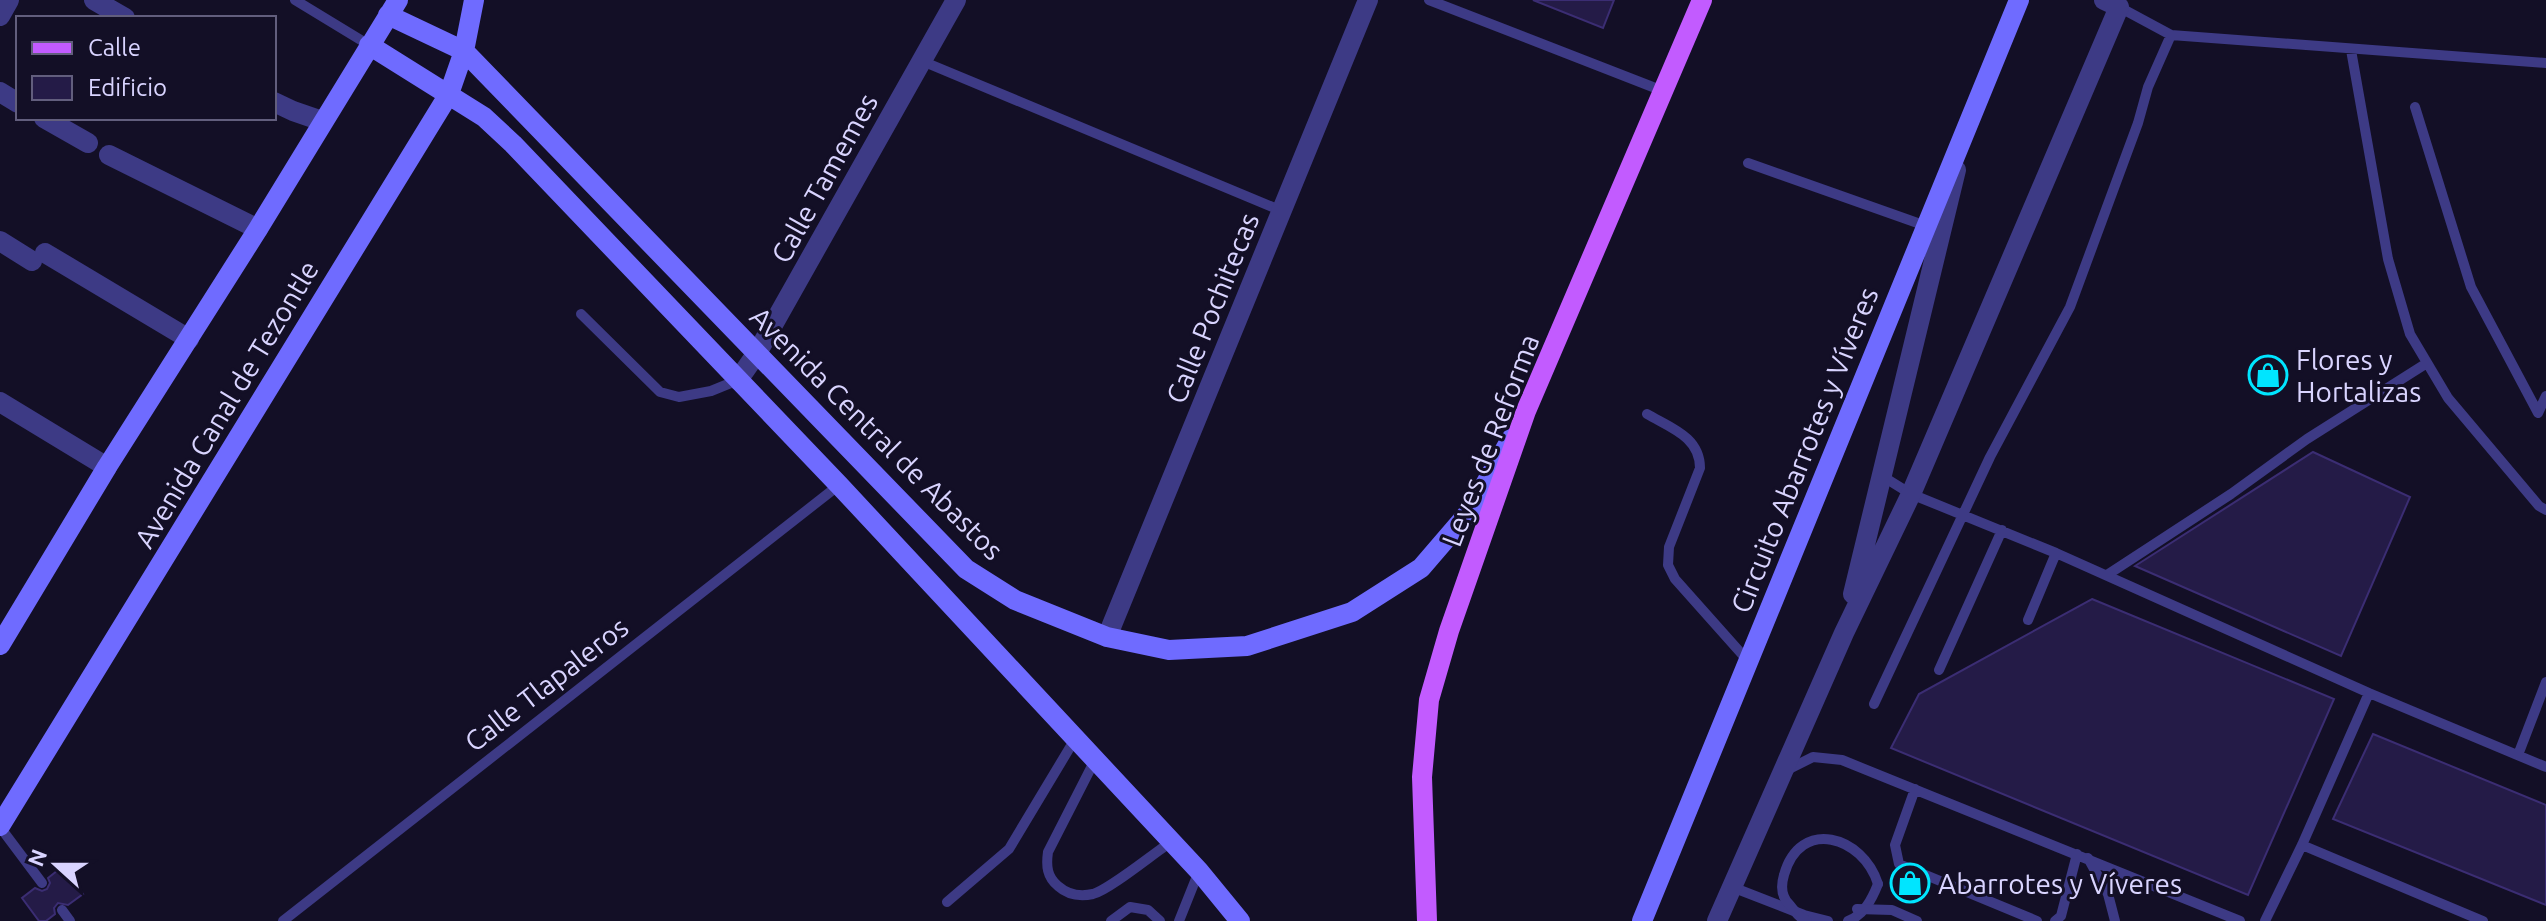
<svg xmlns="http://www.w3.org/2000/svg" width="2546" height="921" viewBox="0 0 2546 921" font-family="Ubuntu,sans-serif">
<rect width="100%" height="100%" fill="#130f26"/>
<!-- building -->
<path fill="#241b47" stroke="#3b2d73" stroke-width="2" d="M1533,0H1614L1603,28Z
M2313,452L2410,497L2341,656L2135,566Z
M2092,599L2334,699L2248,895L1891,748L1919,694Z
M2373,734L2546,805V905L2333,819Z
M62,867L83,894L68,905L58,903L54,908L55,914L46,921H39L22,898L35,888L42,891L47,889L50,883L48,878Z"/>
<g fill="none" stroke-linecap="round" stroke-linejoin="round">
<!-- lane -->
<path stroke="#3d3a85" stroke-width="10" d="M295,0L369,45
M1429,0L1663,91
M2119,7L2171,35L2546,63
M2351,50L2388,259L2410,334L2448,398L2539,506L2546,510
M922,61L1282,211
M2415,107L2471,287L2538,413L2546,396
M1748,163L1926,226
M581,314L660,392L679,397L711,391L738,380
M1647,414C1671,428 1700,437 1700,468L1669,547L1668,565L1675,579L1748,661
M1882,476L1911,494L2056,553L2369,693L2546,767
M2107,575L2231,494L2307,439L2427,363
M2028,620L2056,553
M1939,670L2002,530
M1874,704L1990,457L2070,307L2138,123L2148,87L2171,35
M2518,755L2546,682
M1095,760L1048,852C1046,866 1047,877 1058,886C1068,895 1079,897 1093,894C1109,890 1154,853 1171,842
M1785,771L1813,757L1842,760L2240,921
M1915,789L1895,845L1899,864L2037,921
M0,827L42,883
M2302,845L2483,921
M2088,858L2108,894L2115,921
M1732,887L1804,915L1828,921
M947,902L1009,849L1075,739
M62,910L70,921
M283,921L839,485
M1111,921L1130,907L1148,910L1160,921
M1179,921L1199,871
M1848,921C1864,915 1872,899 1878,884
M2055,921L2061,916L2077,854
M2265,921L2302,845L2369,693"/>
<!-- street -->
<path stroke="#3d3a85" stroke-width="20" d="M94,0L125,18
M0,16L9,0
M0,92L18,103
M274,102L293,111L322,121
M44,118L88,143
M109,155L258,229
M0,241L32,261
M45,253L189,339
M738,380L757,353L956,0
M0,402L107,467
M1853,594L1956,170
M1107,637L1368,0
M1717,921L1844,633L1911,494L2119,7L2104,0"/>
<!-- secondary -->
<path stroke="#6f6bff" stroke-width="20" d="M388,15L464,51L966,569L1015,600L1107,637L1169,650L1247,646L1352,612L1421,568L1470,511L1511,439
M369,45L484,117L513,144L839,485L1199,871L1240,921
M0,645L107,467L258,229L398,0
M0,826L449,94L464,51L474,0
M1642,921L2019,0"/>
<!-- primary -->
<path stroke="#c25bff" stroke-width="20" d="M1427,921L1422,777L1429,700L1449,631L1526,411L1702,0"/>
<!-- lane-bridge -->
<path stroke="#3d3a85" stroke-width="10" d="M1857,909L1892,910L1917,921
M1807,921C1799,918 1795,911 1789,904C1781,896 1781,885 1784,875C1800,817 1863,836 1878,884"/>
</g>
<!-- icons -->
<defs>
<g id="shop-ring" transform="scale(2)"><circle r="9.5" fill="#130f26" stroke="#00e5ff" stroke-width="1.5"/><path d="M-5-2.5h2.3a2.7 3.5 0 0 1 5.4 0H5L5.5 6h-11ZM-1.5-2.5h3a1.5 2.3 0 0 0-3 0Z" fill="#00e5ff"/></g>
</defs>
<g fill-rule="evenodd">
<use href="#shop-ring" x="2268" y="375"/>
<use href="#shop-ring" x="1910" y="883"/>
</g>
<g text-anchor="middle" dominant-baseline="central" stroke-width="6" stroke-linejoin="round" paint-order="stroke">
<!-- street labels -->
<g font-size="28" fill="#d9d4ff" stroke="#130f26">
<text transform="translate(824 178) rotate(-61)">Calle Tamemes</text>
<text transform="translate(1212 308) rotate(-68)">Calle Pochitecas</text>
<text transform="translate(226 404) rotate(-59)">Avenida Canal de Tezontle</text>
<text transform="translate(877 433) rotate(45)">Avenida Central de Abastos</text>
<text transform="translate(1490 440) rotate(-69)">Leyes de Reforma</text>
<text transform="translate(1804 450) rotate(-68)">Circuito Abarrotes y Víveres</text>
<text transform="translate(546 684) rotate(-38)">Calle Tlapaleros</text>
</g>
<!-- poi labels -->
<g font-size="28" fill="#d9d4ff" stroke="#130f26" text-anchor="start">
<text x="2296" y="359">Flores y<tspan x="2296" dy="32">Hortalizas</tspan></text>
<text x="1938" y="883">Abarrotes y Víveres</text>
</g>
</g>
<!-- legend -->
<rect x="16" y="16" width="260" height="104" fill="#130f26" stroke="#625e7d" stroke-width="2"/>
<rect x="32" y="42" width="40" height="12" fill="#c25bff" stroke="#625e7d" stroke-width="2"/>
<text x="88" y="56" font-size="24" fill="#d9d4ff">Calle</text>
<rect x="32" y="76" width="40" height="24" fill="#241b47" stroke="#625e7d" stroke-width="2"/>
<text x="88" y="96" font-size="24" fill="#d9d4ff">Edificio</text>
<!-- north arrow -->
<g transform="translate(56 865) rotate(291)" stroke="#130f26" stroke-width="6" paint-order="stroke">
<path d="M0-6L14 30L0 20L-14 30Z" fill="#d9d4ff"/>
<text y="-12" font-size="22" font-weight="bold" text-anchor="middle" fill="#d9d4ff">N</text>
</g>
</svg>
